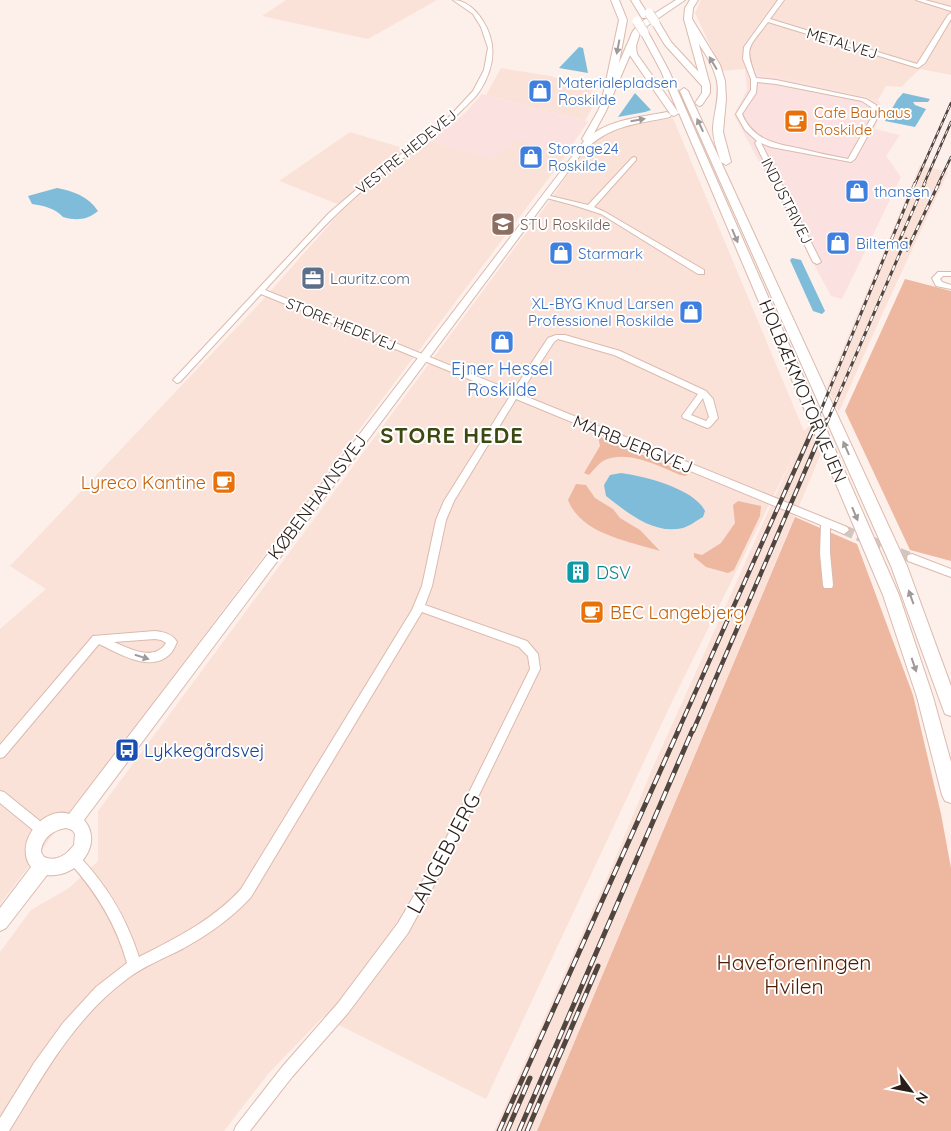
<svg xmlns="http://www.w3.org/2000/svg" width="951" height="1131" viewBox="0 0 951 1131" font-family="Quicksand,sans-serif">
<rect width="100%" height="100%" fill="#fdefea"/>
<!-- commercial -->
<path fill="#fce1e1" d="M745,69L878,100L883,109L874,129L900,135L886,156L901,177L842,299L831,296L734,115L747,90Z
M482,94L588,122L550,176L430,141L465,113Z"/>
<!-- built -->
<path fill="#fbe2d8" d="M286,0H437L368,39L262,16Z
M701,0H951V75L920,69L901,87L886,86L878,100L745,69L722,71L695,13Z
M501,68L550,76L593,87L588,100L595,103L585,121L486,95Z
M673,118L804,431L811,424L823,449L537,1131H494L613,864L653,767L795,452L670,706L486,1099L323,1017L268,1074L224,1131H0V952L31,910L69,888L98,861V811L548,203L586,148L602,134L619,128Z
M350,132L416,152L430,141L493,159L516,140L567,154L79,801L0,904V629L46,589L10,566L260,303L345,207L279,181Z
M920,165L948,172L879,321L839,412L827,387Z"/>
<!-- green -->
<path fill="#edb7a0" d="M905,279L951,291V561L910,550L845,411Z
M598,436L688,474L686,476L680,475C659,466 626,449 603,461C598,464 593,471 589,475L584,473L600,446Z
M576,484L586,485L595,498L613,509L620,518L640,530L660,551C628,541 581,534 568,500Z
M738,501L761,506L760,516L734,570L728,573L706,567L694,557V553L702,555L721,543L735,523L733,505Z
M795,517L857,544L913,695L941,814L951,868V1131H537Z"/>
<!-- water -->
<path fill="#7fbcd9" d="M579,47L583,48L588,73L559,68Z
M635,93L651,110L645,112L618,117Z
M903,93L930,99L928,102H913L915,105L926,109L915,127L885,121L897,100Z
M57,188C73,191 88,196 98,211C87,220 77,221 63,217C55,208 44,206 32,204L28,196Z
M792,258L801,260L825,311L822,314L813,311L790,260Z
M621,473C644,476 695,489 705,511L703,517C697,520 690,526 683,528C654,535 628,513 606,496L604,485L610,475Z"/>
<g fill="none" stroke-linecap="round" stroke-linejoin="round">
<!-- minor-tunnel -->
<path stroke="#d3c5c0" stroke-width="10" stroke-dasharray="10 5" stroke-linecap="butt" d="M844,530L912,558"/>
<!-- minor casing -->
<g stroke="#dbbaad" stroke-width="2">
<path id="minor" d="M453,0C466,0 477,11 483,21C498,45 494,69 479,92C475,98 469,103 463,109C437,136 404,156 375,180C334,213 300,252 265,290L513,391L548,338L556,335H565L620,351L706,391L713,399L718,418L710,427L707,428L683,418L682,416L698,394L614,355L558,339L554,342L520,394L847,527L849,530L844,534L830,528V553L833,585L832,588H824L823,585L820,553L821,525L516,399L454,501L446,520L432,586L425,605L527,641L538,654L540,669L447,861L408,933L348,1013L292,1077L250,1131H234L236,1126L282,1067L338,1003L398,923L439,853L530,669L528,656L519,647L422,612L251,897C231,919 209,934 184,948C165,958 144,966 127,979C74,1018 43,1076 9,1131H0V1118L34,1063L63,1023L96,987L127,963C116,924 97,893 70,863L68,859L70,855L74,853L78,855C107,885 126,917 139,957C176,938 213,920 241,889L412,610L422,586L436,520L444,501L510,396L261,294L180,382L177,383L173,380L329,213L370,178L448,118L473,91L484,70L488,48L481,27L473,14ZM703,398L709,417L706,421L691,415Z
M778,0H784L770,19L917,64L948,15L951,13V19L925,63L918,68L768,22C748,49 744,46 756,78L776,80L866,99L876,105L880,113L855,159L851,162L771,147L761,143L821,262L817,264L813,262L755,143L757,141L745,130L736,114L751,90V79L743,59L744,47ZM757,82L776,84L862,101L871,107L874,113L848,159C833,156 817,153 802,149C777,144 753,141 742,114L756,93Z
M916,0H925L951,7V11Z
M634,157L636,158V160L594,207L605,212L704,270V274H698L601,214L573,205L543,197L546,195L588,205L632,158Z
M938,272H951V276H943L940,279L942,282L951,285V289L936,286L932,278Z
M912,554L951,569V577L908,561L907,558L908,555Z
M155,631C164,632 173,634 177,642C175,646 173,652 169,655C150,673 118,653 99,644L4,757L0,758V745L93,636ZM155,639L161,640L166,643C154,662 130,649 114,642Z
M0,791L4,792L46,826L48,830L46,834L42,836L38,834L0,803Z"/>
</g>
<!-- major casing -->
<g stroke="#dbbaad" stroke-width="2">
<path id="major" d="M676,0H685L647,26L639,34L606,111L594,133C615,119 642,117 667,112L671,115L670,117C634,125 610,124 582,153L84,820C105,845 76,879 47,875L6,928L0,931V908L31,867C13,843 44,805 69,814L584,141L582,139L598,111L633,31L641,22ZM66,828L72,830L75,834L74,845C66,855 57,862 44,857L41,852C42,838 53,830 66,828Z
M690,0H698L693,8L692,19L710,85V93L702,105L699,106L695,103L702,93V85L684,19L685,8Z"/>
</g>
<!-- highway casing -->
<g stroke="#dbbaad" stroke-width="2">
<path id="highway" d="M611,0H619L627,20L612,100L607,103L602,100L619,20Z
M631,0H639L649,16L648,18H642Z
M685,17L692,19L720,65L725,81L726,99L723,132L731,162L726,165L721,162L907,566L951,686V716L945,714L943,709L891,566L680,91L684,88L688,91L721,162C717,151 713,139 713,128C714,112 720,97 717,81C712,58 694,40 684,19Z
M652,20H658L671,42L709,83V87H703L665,45L651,22Z
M641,30H647L669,71L899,595L933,697L951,762V803L945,801L942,795L917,697L883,595L679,113L674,116L671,115L629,54L628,46L632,33L639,31L640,33L636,46L637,54L678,112L661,71L640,32Z"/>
</g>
<!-- minor -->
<use href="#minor" fill="#fff" fill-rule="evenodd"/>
<!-- major -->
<use href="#major" fill="#fff" fill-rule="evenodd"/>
<!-- highway -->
<use href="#highway" fill="#fff" fill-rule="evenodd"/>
<!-- rail-far3 casing -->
<g stroke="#514540" stroke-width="2.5">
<path id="rail-far3" d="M915,184L951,103
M924,184L951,122
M938,184L951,157"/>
</g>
<!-- rail-far2 casing -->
<g stroke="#514540" stroke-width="3">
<path id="rail-far2" d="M897,246L925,183
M907,250L939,183
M816,422L915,183
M827,422L906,239"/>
</g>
<!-- rail-far1 casing -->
<g stroke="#514540" stroke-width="4.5">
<path id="rail-far1" d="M678,731L817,420
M693,731L827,420"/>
</g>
<!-- rail casing -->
<g stroke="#514540" stroke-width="5">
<path id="rail" d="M499,1131L679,729
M507,1131L530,1078
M519,1131L693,729
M527,1131L598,966"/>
</g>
<!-- rail-far3 -->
<use href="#rail-far3" stroke="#fff" stroke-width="1" stroke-dasharray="4.5" stroke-linecap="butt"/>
<!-- rail-far2 -->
<use href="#rail-far2" stroke="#fff" stroke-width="2" stroke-dasharray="5.5" stroke-linecap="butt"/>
<!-- rail-far1 -->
<use href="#rail-far1" stroke="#fff" stroke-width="2.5" stroke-dasharray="8" stroke-linecap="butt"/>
<!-- rail -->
<use href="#rail" stroke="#fff" stroke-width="3" stroke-dasharray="10" stroke-linecap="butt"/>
<!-- highway-bridge casing -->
<g stroke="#dbbaad" stroke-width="10" stroke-linecap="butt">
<path id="highway-bridge" d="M649,13L655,22
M637,21L644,32"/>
</g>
<!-- highway-bridge -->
<use href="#highway-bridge" stroke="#fff" stroke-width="9"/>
</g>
<!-- one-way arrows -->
<defs><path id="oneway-solid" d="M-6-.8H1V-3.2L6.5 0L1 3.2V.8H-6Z" transform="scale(1.25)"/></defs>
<g fill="#9f9a98">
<use href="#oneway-solid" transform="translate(618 47) rotate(101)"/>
<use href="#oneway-solid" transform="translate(713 63) rotate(-121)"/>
<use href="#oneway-solid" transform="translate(638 120) rotate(-10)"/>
<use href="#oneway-solid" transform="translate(700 125) rotate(-115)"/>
<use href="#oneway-solid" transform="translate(735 236) rotate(67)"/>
<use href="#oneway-solid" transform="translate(846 448) rotate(-114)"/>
<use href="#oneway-solid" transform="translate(855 514) rotate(67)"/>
<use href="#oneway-solid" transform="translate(911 597) rotate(-110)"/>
<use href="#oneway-solid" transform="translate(142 657) rotate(17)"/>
<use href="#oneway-solid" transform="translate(914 665) rotate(71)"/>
</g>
<!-- icons -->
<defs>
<g id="shop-square" transform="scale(1.25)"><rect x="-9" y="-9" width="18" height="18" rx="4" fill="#3f7fe0" stroke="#fff"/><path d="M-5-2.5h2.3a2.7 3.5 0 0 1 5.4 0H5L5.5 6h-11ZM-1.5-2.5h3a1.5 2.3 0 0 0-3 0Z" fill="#fff"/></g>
<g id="cafe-square" transform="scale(1.25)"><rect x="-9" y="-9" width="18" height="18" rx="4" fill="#e8710a" stroke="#fff"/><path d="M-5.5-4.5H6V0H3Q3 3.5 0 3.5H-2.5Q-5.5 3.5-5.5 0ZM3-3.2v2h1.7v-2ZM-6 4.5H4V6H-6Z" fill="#fff"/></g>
<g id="school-square" transform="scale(1.25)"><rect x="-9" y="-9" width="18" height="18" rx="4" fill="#8d6e63" stroke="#fff"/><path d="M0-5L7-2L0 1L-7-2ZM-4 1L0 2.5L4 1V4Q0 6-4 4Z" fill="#fff"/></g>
<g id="office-square" transform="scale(1.25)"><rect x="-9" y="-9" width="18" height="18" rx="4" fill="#5c6f8a" stroke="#fff"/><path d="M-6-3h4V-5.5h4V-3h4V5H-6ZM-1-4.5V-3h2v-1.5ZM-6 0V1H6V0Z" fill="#fff"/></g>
<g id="building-square" transform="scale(1.25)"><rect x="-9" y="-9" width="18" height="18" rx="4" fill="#0f9aa8" stroke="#fff"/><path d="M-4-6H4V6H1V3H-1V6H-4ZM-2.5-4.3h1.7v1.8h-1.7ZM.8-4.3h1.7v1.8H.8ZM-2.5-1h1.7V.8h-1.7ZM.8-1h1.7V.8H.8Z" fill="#fff"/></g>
<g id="bus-square" transform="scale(1.25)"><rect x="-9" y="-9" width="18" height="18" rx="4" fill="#1a4fb4" stroke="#fff"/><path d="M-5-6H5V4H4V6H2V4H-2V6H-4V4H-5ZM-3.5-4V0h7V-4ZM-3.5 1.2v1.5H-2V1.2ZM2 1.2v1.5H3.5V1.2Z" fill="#fff"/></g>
</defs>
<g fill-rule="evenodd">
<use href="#shop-square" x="540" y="91"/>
<use href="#cafe-square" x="796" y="121"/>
<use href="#shop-square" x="531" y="157"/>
<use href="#shop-square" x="857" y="191"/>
<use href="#school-square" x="503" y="224"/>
<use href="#shop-square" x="838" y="243"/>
<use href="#shop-square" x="561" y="253"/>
<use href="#office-square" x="313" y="278"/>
<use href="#shop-square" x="691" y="312"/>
<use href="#shop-square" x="502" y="342"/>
<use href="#cafe-square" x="224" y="482"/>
<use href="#building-square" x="578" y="572"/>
<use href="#cafe-square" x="592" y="612"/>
<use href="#bus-square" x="127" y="750"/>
</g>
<g text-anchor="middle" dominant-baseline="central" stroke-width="4" stroke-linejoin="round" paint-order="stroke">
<!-- far-street labels -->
<g font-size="15" fill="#2a1e19" stroke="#fff">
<text transform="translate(842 43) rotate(17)">METALVEJ</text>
<text transform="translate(406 152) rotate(-39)">VESTRE HEDEVEJ</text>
<text transform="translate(787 201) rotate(63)">INDUSTRIVEJ</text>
<text transform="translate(341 324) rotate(22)">STORE HEDEVEJ</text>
</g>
<!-- far-shop labels -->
<g font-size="15" fill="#366cbe" stroke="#fff" text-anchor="start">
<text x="558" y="82">Materialepladsen<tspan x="558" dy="17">Roskilde</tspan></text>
<text x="548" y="148">Storage24<tspan x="548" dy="17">Roskilde</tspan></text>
<text x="874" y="191">thansen</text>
<text x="856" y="243">Biltema</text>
<text x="578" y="253">Starmark</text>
<text x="674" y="303" text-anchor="end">XL-BYG Knud Larsen<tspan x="674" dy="17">Professionel Roskilde</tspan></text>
</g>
<!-- far-food labels -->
<g font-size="15" fill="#c56008" stroke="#fff" text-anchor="start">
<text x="814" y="112">Cafe Bauhaus<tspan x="814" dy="17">Roskilde</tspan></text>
</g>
<!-- far-education labels -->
<g font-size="15" fill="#785e54" stroke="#fff" text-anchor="start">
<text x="520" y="224">STU Roskilde</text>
</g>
<!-- far-service labels -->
<g font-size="15" fill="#4e5e75" stroke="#fff" text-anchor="start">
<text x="330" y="278">Lauritz.com</text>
</g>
<!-- shop labels -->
<g font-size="18" fill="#366cbe" stroke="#fff">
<text x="502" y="368">Ejner Hessel<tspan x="502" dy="21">Roskilde</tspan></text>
</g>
<!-- street labels -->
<g font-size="18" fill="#2a1e19" stroke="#fff">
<text transform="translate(803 391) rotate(67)">HOLBÆKMOTORVEJEN</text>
<text transform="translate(633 444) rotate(22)">MARBJERGVEJ</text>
<text transform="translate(317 497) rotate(-53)">KØBENHAVNSVEJ</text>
</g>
<!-- food labels -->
<g font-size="18" fill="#c56008" stroke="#fff" text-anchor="end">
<text x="206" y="482">Lyreco Kantine</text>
<text x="610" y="612" text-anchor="start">BEC Langebjerg</text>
</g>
<!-- culture labels -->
<g font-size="18" fill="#0d838f" stroke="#fff" text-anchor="start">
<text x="596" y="572">DSV</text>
</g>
<!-- transit labels -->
<g font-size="18" fill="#164399" stroke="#fff" text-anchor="start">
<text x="144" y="750">Lykkegårdsvej</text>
</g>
<!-- near-street labels -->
<g font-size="21" fill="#2a1e19" stroke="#fff">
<text transform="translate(443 853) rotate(-62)">LANGEBJERG</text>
</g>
<!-- near-park labels -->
<g font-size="21" fill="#4e1b02" stroke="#fff">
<text x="794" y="962">Haveforeningen<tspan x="794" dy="24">Hvilen</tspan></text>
</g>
<!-- district labels -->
<g font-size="22" font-weight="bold" letter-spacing="1" fill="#3d4910" stroke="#fff">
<text x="452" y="435">STORE HEDE</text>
</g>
</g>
<!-- north arrow -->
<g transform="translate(911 1091) rotate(122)" stroke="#ffffff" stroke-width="4" paint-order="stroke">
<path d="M0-4L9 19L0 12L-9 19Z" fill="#2a1e19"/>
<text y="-8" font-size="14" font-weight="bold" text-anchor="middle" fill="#2a1e19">N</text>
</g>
</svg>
